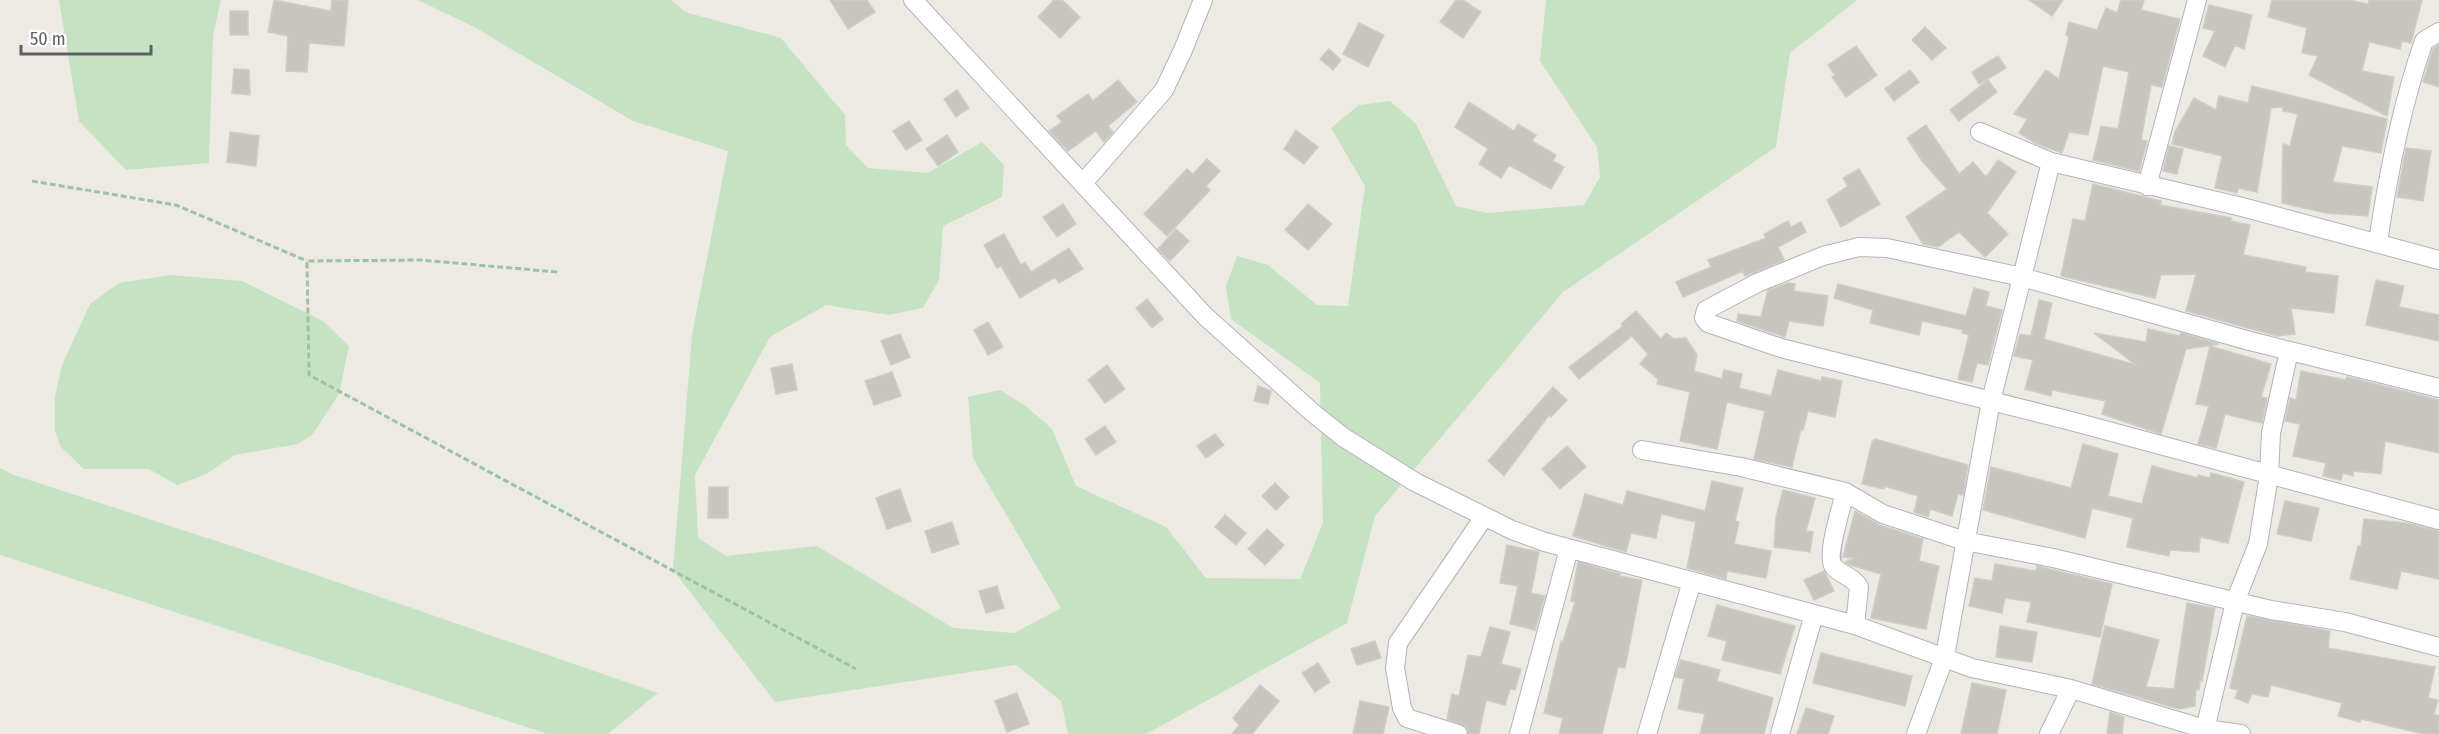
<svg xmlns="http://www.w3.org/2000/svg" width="2439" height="734" viewBox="0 0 2439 734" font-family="'Fira Sans Condensed',sans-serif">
<rect width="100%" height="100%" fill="#edeae4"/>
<!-- green -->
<path fill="#c5e2c3" d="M59,0H221L213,35L209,163L126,170L79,121Z
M418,0H671L685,12L781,38L845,115L846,145L868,168L928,173L982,142L1004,165L1002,197L943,226L939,280L923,308L889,315L826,305L770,337L695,475L698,538L726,556L817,546L953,628L1014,633L1061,608L973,458L968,397L1000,390L1027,407L1052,429L1076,486L1166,527L1206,578L1300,579L1323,523L1320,383L1231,319L1226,286L1237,256L1268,265L1317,305L1348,306L1365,186L1331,128L1359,105L1390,101L1416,124L1456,206L1487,213L1584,205L1600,177L1597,147L1540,61L1546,0H1857L1790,53L1776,147L1563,292L1375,516L1347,623L1152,731L1145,734H1068L1061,701L1016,665L775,702L673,570L692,335L728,151L633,121L476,28Z
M171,275L242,281L323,321L349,346L339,394L312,435L298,444L235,455L206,474L177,485L149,469H84L60,446L55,430V397L62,365L90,304L119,283Z
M0,468L14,475L241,549L658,693L608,734H548L0,555Z"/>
<!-- building -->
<path fill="#c8c5c1" stroke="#d1ccc3" stroke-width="1.5" d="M274,0L331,11L332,0H348L344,46L309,43L307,72L286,71L288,36L268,32Z
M830,0H867L875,12L848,29Z
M1054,0H1062L1080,17L1060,38L1038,17Z
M1456,0H1463L1481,12L1463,38L1440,22Z
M2029,0H2063L2052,16Z
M2121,0H2144L2141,10L2180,19L2162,87L2151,85L2141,140L2147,141L2139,171L2093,160L2101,126L2118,129L2129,72L2103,66L2088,135L2069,132L2062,153L2035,143L2019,133L2027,119L2014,114L2046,70L2059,79L2069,37L2066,35L2069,22L2097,30L2106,8L2117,13Z
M2272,0H2349L2368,4L2369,0H2422L2411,43L2402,41L2400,49L2369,42L2362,71L2394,77L2387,116L2309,75L2318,56L2302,53L2307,28L2268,17Z
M2209,5L2252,15L2244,49L2235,45L2225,67L2203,56L2215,31L2203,28Z
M230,11H248V35H230Z
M1359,23L1384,35L1368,67L1343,54Z
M1925,27L1946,48L1932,60L1912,40Z
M2439,45V87L2423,82L2433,49Z
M1856,46L1877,75L1846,97L1832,77L1835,75L1828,65Z
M1329,49L1341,60L1333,70L1320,59Z
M1998,56L2006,68L1979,84L1972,72Z
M234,69L249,70L250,95L232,93Z
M1910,70L1919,82L1894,101L1885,89Z
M1118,80L1137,102L1108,126L1113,132L1104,142L1096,131L1068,151L1049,131L1062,122L1057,116L1088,94L1093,101Z
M1988,80L1997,92L1959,121L1950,110Z
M2252,86L2387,119L2381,153L2342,146L2333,182L2372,187L2368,216L2326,213L2282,203L2283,144L2290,146L2298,114L2283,111V107L2271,108L2257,192L2238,188L2237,193L2215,188L2222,156L2172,144L2175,132L2194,98L2216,110L2219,96L2248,103Z
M957,90L969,108L956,117L944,99Z
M1469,102L1514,131L1518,124L1536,135L1532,141L1556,155L1553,161L1564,167L1551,189L1509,165L1501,178L1479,164L1488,149L1455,127Z
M909,121L922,140L906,150L893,131Z
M1926,125L1959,174L1973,162L1986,177L1998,160L2016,172L1987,213L2008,234L1985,257L1959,232L1938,247L1923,244L1906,217L1947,189L1922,161L1907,138Z
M1296,130L1318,147L1304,164L1284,149Z
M230,132L259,136L256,166L227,162Z
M947,135L958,152L938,166L926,149Z
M2169,146L2183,149L2177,174L2163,171Z
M2406,148L2431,151L2423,201L2397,197Z
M1207,159L1220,171L1206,186L1210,190L1167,236L1144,214L1187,169L1193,174Z
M1859,169L1880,204L1841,227L1827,200L1848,186L1843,178Z
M2093,184L2161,201L2160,205L2231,218V221L2250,225L2243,255L2306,267L2305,272L2338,276L2334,313L2291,308L2295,334L2277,336L2186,311L2196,274L2161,275L2155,298L2061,276L2073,219L2085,221Z
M1063,204L1076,224L1057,237L1043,217Z
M1308,204L1332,224L1308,250L1285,230Z
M1788,221L1791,227L1801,222L1806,232L1778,247L1784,260L1745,276L1743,271L1683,297L1676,282L1711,267L1708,260L1766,238L1764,234Z
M1176,229L1189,241L1170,261L1158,249Z
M1004,234L1021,265L1025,262L1031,272L1069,248L1083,269L1059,283L1055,277L1020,298L1001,266L997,268L984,245Z
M2376,280L2404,286L2399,307L2439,315V341L2366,325Z
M1788,283L1795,284L1794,291L1828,296L1823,326L1789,321L1785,337L1737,321L1738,314L1761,317L1768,290Z
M1838,284L1966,316L1974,288L1989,292L1986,306L2002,310L1988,365L1977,363L1972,382L1958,379L1969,335L1962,333L1963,330L1922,321L1919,335L1870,323L1873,310L1834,298Z
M1147,299L1163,319L1152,328L1136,308Z
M2039,300L2052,303L2044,339L2136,365L2094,333L2146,342L2148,329L2180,336L2181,333L2219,344L2186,349L2161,434L2102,414L2106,401L2052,390L2051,396L2025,389L2033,360L2014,356L2020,334L2031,336Z
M1636,311L1661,339L1666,333L1674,339L1686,338L1697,355L1694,371L1722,379L1724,370L1742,374L1739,388L1771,396L1778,370L1821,381L1822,377L1842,381L1835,417L1808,411L1803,430L1801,429L1792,467L1754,459L1765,411L1727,402L1717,449L1680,441L1690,392L1657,384L1658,379L1640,364L1648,354L1632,336L1579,379L1569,367L1623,326L1621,324Z
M988,322L1003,347L988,355L974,330Z
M900,334L910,357L891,365L881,341Z
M2210,346L2271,364L2261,397L2267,398L2262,423L2225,414L2216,448L2198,444L2209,406L2196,404Z
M792,364L797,390L776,394L771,368Z
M1107,365L1125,389L1105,403L1088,380Z
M2301,371L2346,380L2347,377L2439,400V453L2385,441L2381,474L2354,471L2353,476L2343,473L2341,480L2323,476L2326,463L2293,456L2300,424L2285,421L2290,398L2296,400Z
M892,372L901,396L874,405L865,381Z
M1258,386L1271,391L1268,404L1254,401Z
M1553,387L1567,400L1551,417L1549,415L1504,476L1488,461Z
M1105,426L1116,442L1096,455L1085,439Z
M1215,434L1224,445L1206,458L1197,446Z
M1875,439L1968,465L1963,495L1958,494L1952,516L1930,509L1928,517L1914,512L1918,496L1884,486V489L1862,484L1872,442Z
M2083,444L2118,454L2108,496L2142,504L2152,466L2198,478V475L2210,478L2211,473L2244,482L2228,543L2200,537L2199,552L2170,550L2169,556L2127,547L2133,518L2092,508L2085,538L1983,510L1991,467L2071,488Z
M1567,446L1586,467L1560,489L1542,469Z
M1712,481L1743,488L1735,521L1739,522L1734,544L1771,551L1766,578L1727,571L1726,579L1687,568L1696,522L1661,514L1656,538L1631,533L1626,552L1573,536L1585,494L1623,505L1627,491L1705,511Z
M1275,483L1289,497L1276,510L1262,496Z
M709,487H728V518H708Z
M900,489L911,521L887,529L876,498Z
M1783,490L1815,498L1806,531L1813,532L1810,552L1774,547L1776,517Z
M2285,501L2319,508L2311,541L2277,534Z
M1855,511L1879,525L1923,539L1919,561L1939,566L1926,629L1871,618L1881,574L1850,565L1845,562L1854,558L1843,557Z
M1225,515L1246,533L1236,545L1215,527Z
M2364,519L2406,523L2439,531V579L2401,571L2397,589L2350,579L2358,546H2361Z
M952,522L959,544L932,553L925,531Z
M1267,529L1284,545L1265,565L1248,549Z
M1507,545L1539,552L1531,593L1545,596L1535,630L1510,624L1518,586L1500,583Z
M1578,562L1620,574L1619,576L1642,580L1625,668L1618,667L1602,734H1559L1563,718L1544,713L1561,641L1563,642L1575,602L1571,601Z
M1995,564L2036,571L2037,566L2112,584L2100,637L2027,622L2031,602L2005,598L2002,613L1969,606L1975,578L1992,581Z
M1824,571L1834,591L1814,600L1804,580Z
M997,586L1004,608L986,613L979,591Z
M2187,603L2215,608L2202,681H2200L2199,690L2196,689L2195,706L2179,709L2092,684L2105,626L2159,640L2146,687L2174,689Z
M1717,605L1795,626L1780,674L1722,660L1727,641L1708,636Z
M2247,616L2330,631L2328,648L2435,667L2428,698L2438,700L2434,714L2439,716V734H2423L2361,719L2360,722L2338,716L2342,703L2271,685L2268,697L2252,694L2248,703L2235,698L2238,690L2230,688Z
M2000,626L2037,632L2032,662L1996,657Z
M1490,627L1510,632L1501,664L1521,669L1515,690L1510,689L1505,705L1486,700L1479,734H1469L1466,726L1447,719L1452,694L1459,696L1468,655L1481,657Z
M1375,641L1381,658L1357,665L1351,649Z
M1821,653L1912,676L1905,706L1813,683Z
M1681,660L1720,670L1717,681L1773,698L1764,734H1700L1705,714L1678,709L1684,679L1675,677Z
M1318,663L1330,682L1315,692L1302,673Z
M1972,683L2006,690L1997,734H1961Z
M1260,685L1279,701L1252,734H1232L1239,725L1233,718Z
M1017,693L1029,724L1007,732L995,701Z
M1360,701L1389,707L1383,734H1353Z
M1806,708L1834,716L1828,734H1797Z
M2110,712L2124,717L2122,734H2107Z"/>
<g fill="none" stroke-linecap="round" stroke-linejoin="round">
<!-- minor casing -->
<g stroke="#b1b4b8" stroke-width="20">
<path id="minor" d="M913,0L1205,316L1313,413L1343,437L1415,482L1512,530L1545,542L1855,625L1972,668L2071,689L2205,729L2241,734
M1980,132L2051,162L2242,207L2439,260
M1084,182L1164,90L1183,50L1203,0
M2147,186L2197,0
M2378,242C2388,174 2401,106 2424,41L2439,32
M2439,388L2250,341L2022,277L1887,248L1859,247L1823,256L1757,283L1706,310L1704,318L1708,323L1781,348L2071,421L2439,520
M1642,450L1741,467L1845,492L1883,514L1965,541L2053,558L2271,610L2345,622L2439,647
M1845,492C1842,506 1825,558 1834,567C1841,575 1854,577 1859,587L1855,625
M1458,734L1407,718L1402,708L1395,668L1398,643L1484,517
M1519,734L1569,549
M1647,734L1692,581
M1780,734L1814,614
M1916,734L1945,656L1991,401L2051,162
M2049,734L2071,689
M2204,734L2235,602L2258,544L2269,475L2271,433L2289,351"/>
</g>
<!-- path -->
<path stroke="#9dc2a5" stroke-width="3" stroke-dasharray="6 3" stroke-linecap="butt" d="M32,181L176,205L307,261
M557,272L421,260L307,261L309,375L856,669"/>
<!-- minor -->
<use href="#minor" stroke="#fff" stroke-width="18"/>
</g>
<!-- scale -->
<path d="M21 45v9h130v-9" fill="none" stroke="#5c5f63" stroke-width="3"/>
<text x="30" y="45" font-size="18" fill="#5c5f63" stroke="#ffffff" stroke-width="4.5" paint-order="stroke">50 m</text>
</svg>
